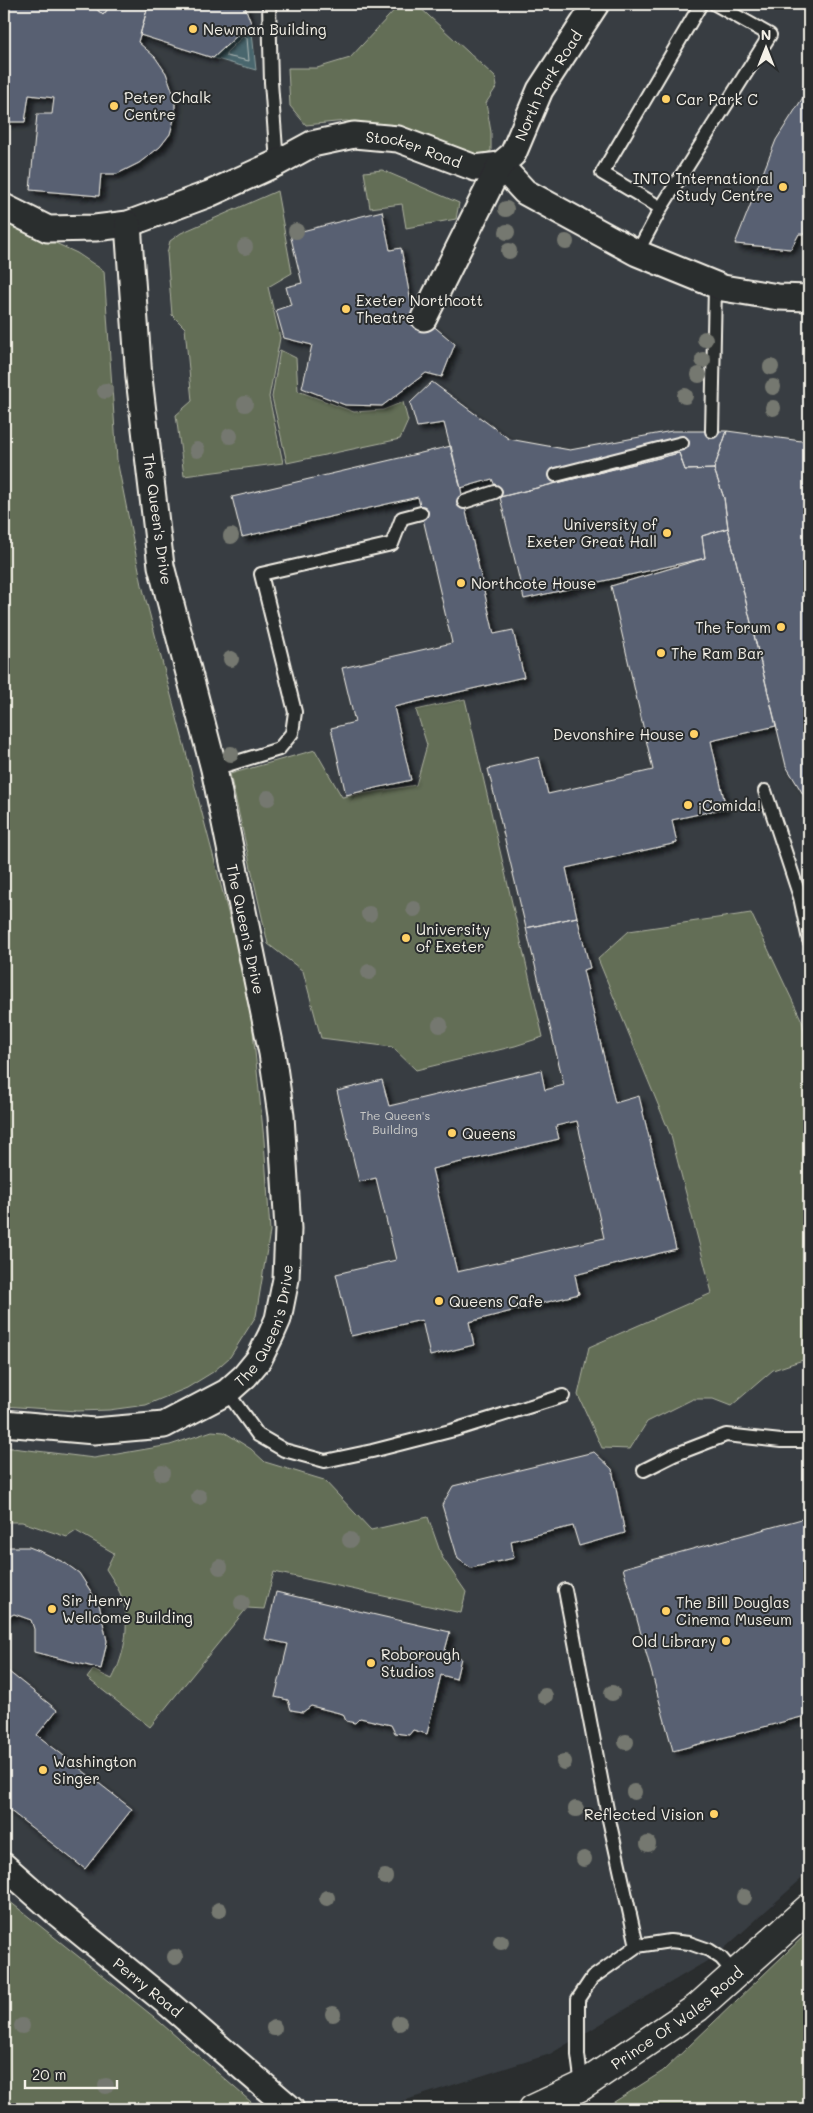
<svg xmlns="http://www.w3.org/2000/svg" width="813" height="2113" viewBox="0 0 813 2113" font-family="Mali,sans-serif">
<defs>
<filter id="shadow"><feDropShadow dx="4.5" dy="4.5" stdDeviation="2.5" flood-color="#0009"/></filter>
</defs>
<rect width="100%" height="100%" fill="#2a2d2e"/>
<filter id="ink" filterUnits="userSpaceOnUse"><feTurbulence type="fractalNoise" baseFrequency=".02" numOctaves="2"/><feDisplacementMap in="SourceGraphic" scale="10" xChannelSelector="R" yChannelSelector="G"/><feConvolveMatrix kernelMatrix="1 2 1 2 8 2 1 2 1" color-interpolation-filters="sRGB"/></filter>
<g filter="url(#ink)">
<!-- built -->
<path fill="#383d42" d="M4,4H809V1872L717,1955L550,2054L378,2109H4Z"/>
<!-- green -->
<path fill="#636e56" stroke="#acb09f" d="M400,4H416L495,77L497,86L486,103L491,132V151L476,157L387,127L346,121L306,125L290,106L288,68H317L350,58Z
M382,170L459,203L456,219L406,228L402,204L370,208L364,172Z
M277,191L292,273L268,287L280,338L269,397L283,463L184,476L176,415L192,401L185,328L172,315L167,253L170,241L181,233Z
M4,219L77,253L104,271L117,460L142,585L249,992L264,1140L270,1231L256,1316L230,1357L213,1372L187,1388L146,1405L109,1410L77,1411L4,1406Z
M280,350L296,358L298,391L354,412L383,410L403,402L408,421L400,439L287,463L272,397Z
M465,699L543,1037L515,1046L416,1070L392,1047L321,1038L303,971L268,944L230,774L315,750L342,797L416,785L427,745L416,710Z
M751,913L802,1021L809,1056V1358L773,1370L731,1406L713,1399H693L647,1422L630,1449L602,1448L578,1395L589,1347L712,1293L671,1136L598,959L629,931Z
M212,1431L224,1432L251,1449L265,1462L324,1480L371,1530L428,1517L442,1557L466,1592L461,1613L274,1572L264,1609L247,1608L150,1727L87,1678L93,1670L112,1679C125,1655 132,1619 120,1593C116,1584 111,1577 106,1569L114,1553L76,1531L67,1537L22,1522H4V1447L94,1458L170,1445Z
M4,1897L154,2017L259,2109H4Z
M809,1931V2109H603L663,2071Z"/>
<!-- water -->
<path fill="#49666d" stroke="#8d9e9e" d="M251,23L256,70L213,58Z"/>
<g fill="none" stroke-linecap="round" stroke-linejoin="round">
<!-- shore -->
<path stroke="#b0b9b7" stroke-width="1" d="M243,37L247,38L249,61L226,56V53Z"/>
</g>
<!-- building -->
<path fill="#596172" stroke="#f4f1e8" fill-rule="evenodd" filter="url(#shadow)" d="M4,4H91L103,15L112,4L148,6L138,42L155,57L166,73L175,98V116L170,134L160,147L139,163L117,174H101L99,196L30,190L37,114H52L54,98L29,95L25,122H4Z
M91,4H244L251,23L213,58L140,35L148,6L112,4L103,15Z
M809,88V234H799L791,249L735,244L776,140Z
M382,211L390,250L401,248L412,308L455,344L442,377L426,373L382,406L345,405L302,388L312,345L284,338L276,310L291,305L286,287L302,283L290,234Z
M432,382L509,439L570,450L672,431H727L714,469L685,470L679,453L500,497L492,479L461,488L444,423L417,427L410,403Z
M727,431L809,442V804L786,766L728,528L724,498L714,469Z
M451,446L494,634L513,630L524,677L394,707L411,780L346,795L331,728L355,722L342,668L452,643L418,497L242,537L232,497Z
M679,453L685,470L714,469L724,498L728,528L702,536L705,558L524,599L500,497Z
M728,528L776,726L711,741L726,808L672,820L677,843L566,868L577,917L526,928L488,769L539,757L548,794L653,770L611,586L705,558L702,536Z
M577,917L590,968L583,970L615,1103L639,1096L676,1249L575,1275L579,1294L469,1322L474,1345L430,1356L422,1320L351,1336L336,1274L396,1260L376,1178L359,1182L337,1091L382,1080L389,1106L541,1070L545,1090L564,1085L526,928ZM577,1121L604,1238L457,1272L432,1169L559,1139L556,1126Z
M594,1452L612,1469L625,1533L579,1546L573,1526L511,1541L514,1558L471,1568L458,1559L442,1505L453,1486Z
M809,1517V1715L673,1751L623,1568Z
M11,1547H29L42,1552L65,1563L79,1573L99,1604L107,1641L101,1669L34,1652V1629L31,1620L14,1614L8,1617L4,1614V1548Z
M276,1592L450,1632L444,1654L461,1658L456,1679L441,1675L427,1734L413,1730L409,1735L395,1733L391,1725L360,1718L355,1723L346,1721L343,1714L311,1706L303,1712L291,1710L288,1700L275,1697L288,1644L265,1639Z
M4,1668L57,1710L37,1735L132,1809L85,1869L4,1806Z"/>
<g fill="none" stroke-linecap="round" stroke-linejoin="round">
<!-- lane casing -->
<g stroke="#f4f1e8" stroke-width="16">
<path id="lane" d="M269,4L271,82L277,163
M661,208L602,173L701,4
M637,253L661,208L770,35L715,4
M712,431L715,286
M556,475L682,443
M464,502L495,492
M214,769L279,749L292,733L295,712L261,574L392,544L402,518L421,513
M765,791L800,897L809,940
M227,1392L258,1435L284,1450L325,1461L372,1451L454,1430L563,1396
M644,1470L674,1455L726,1435L781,1441H809
M565,1590L608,1815L637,1946
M582,2086L578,2055V1999L592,1978L637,1946L670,1941L689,1943L709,1950L721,1958L734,1973"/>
</g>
<!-- street casing -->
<g stroke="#f4f1e8" stroke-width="29">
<g id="street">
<path d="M500,165L525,192L637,253L723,288L778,297L809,298"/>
<path id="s1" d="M4,207L48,229L95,228L128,224L209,194L277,163L312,144L354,135L398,139L475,168L500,165"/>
<path id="s2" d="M424,318L500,165L513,154L540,90L596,4"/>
<path id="s3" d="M4,1423L94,1431L164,1425L227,1392L245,1376L259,1359L271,1335L278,1319L286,1279L288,1229L281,1116L272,1053L214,769L161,566L139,378L128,224"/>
<path id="s4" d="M4,1866L57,1913L170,2005L291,2109"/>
</g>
</g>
<!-- secondary casing -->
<g stroke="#f4f1e8" stroke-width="31">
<g id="secondary">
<path id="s5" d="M533,2109L582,2086L697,2008L809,1908"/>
</g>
</g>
<!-- lane -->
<use href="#lane" stroke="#2a2d2e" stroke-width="12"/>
<!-- street -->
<use href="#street" stroke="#2a2d2e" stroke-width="25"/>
<!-- secondary -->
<use href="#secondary" stroke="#2a2d2e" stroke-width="28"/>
</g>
<!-- trees -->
<g fill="#757870">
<circle cx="506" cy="209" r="8"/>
<circle cx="296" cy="231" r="8"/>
<circle cx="507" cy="232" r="8"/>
<circle cx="566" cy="242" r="8"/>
<circle cx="245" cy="247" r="8"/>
<circle cx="509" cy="251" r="8"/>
<circle cx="705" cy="339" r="8"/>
<circle cx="703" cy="360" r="8"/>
<circle cx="771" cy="367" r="8"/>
<circle cx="699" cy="375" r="8"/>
<circle cx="773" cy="387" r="8"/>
<circle cx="105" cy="391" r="8"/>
<circle cx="685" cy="396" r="8"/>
<circle cx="245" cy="404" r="8"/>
<circle cx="773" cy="408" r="8"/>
<circle cx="230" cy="436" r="8"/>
<circle cx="197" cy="450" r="8"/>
<circle cx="231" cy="536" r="8"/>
<circle cx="231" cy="659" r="8"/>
<circle cx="231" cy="754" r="8"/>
<circle cx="268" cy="798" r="8"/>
<circle cx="414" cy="909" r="8"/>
<circle cx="369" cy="914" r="8"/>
<circle cx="369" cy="972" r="8"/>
<circle cx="440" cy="1025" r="8"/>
<circle cx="162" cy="1473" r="8"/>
<circle cx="199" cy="1497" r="8"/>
<circle cx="350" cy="1540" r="8"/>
<circle cx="220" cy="1567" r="8"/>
<circle cx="242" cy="1603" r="8"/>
<circle cx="612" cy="1693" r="8"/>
<circle cx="545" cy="1696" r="8"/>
<circle cx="626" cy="1742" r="8"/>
<circle cx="564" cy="1762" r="8"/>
<circle cx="634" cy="1792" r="8"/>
<circle cx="576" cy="1809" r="8"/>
<circle cx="648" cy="1844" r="8"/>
<circle cx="584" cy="1859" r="8"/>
<circle cx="385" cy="1877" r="8"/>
<circle cx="744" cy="1897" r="8"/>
<circle cx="327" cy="1898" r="8"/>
<circle cx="219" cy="1910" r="8"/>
<circle cx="501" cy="1942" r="8"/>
<circle cx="175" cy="1957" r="8"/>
<circle cx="333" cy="2014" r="8"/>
<circle cx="399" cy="2023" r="8"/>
<circle cx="22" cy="2026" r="8"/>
<circle cx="274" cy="2028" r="8"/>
<circle cx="106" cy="2086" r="8"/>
</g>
</g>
<!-- markers -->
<g fill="#ffd166" stroke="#2a2d2e" stroke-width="2">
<circle cx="193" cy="29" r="5"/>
<circle cx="666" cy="99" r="5"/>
<circle cx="114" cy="106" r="5"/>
<circle cx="783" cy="187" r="5"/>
<circle cx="346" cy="309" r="5"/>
<circle cx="667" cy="533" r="5"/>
<circle cx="461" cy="583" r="5"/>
<circle cx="781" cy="627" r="5"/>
<circle cx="661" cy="653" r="5"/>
<circle cx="694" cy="734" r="5"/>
<circle cx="688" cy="805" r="5"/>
<circle cx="406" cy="938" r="5"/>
<circle cx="452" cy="1133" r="5"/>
<circle cx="439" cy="1301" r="5"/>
<circle cx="52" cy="1609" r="5"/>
<circle cx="666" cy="1611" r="5"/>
<circle cx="726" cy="1641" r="5"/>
<circle cx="371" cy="1663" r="5"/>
<circle cx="43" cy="1770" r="5"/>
<circle cx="714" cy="1814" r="5"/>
</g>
<g text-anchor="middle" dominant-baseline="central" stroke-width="4" stroke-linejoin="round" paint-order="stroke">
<!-- number labels -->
<g font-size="12" fill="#cdcdca">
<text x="395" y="1115">The Queen's<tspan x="395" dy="14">Building</tspan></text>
</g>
<!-- poi labels -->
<g font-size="15" fill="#f4f1e8" stroke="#2a2d2e" text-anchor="start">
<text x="203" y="29">Newman Building</text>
<text x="124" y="97">Peter Chalk<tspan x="124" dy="17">Centre</tspan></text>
<text x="676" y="99">Car Park C</text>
<text x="773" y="178" text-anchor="end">INTO International<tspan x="773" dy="17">Study Centre</tspan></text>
<text x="356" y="300">Exeter Northcott<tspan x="356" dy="17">Theatre</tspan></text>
<text x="657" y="524" text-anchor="end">University of<tspan x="657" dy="17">Exeter Great Hall</tspan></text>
<text x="471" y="583">Northcote House</text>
<text x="771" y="627" text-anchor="end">The Forum</text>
<text x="671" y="653">The Ram Bar</text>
<text x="684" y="734" text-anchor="end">Devonshire House</text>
<text x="698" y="805">¡Comida!</text>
<text x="416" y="929">University<tspan x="416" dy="17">of Exeter</tspan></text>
<text x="462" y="1133">Queens</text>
<text x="449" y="1301">Queens Cafe</text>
<text x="62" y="1600">Sir Henry<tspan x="62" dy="17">Wellcome Building</tspan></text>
<text x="676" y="1602">The Bill Douglas<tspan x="676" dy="17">Cinema Museum</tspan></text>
<text x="716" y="1641" text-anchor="end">Old Library</text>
<text x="381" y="1654">Roborough<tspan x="381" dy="17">Studios</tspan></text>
<text x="53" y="1761">Washington<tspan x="53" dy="17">Singer</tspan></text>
<text x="704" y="1814" text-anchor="end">Reflected Vision</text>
</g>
<!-- street labels -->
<g font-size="15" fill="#f4f1e8" stroke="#2a2d2e">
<text stroke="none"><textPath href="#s2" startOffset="265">North Park Road</textPath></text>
<text stroke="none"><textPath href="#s1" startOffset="435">Stocker Road</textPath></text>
<text transform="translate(158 519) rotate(82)">The Queen's Drive</text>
<text transform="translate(246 929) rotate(78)">The Queen's Drive</text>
<text stroke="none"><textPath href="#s3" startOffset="311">The Queen's Drive</textPath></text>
<text stroke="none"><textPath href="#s4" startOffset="188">Perry Road</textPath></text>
<text stroke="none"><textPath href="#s5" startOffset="171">Prince Of Wales Road</textPath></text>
</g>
</g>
<!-- margin -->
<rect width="813" height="2113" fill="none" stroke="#2a2d2e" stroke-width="20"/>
<rect x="10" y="10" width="793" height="2093" fill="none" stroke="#f4f1e8" stroke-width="2" filter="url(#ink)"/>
<!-- north arrow -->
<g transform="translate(766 48)" stroke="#2a2d2e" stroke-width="4" paint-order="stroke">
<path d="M0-4L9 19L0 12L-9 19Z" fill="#f4f1e8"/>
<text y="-8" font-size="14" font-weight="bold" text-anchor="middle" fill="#f4f1e8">N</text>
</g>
<!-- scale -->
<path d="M25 2080v8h92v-8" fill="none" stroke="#f4f1e8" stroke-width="2.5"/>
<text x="32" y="2080" font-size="15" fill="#f4f1e8" stroke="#2a2d2e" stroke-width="4" paint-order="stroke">20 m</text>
</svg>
